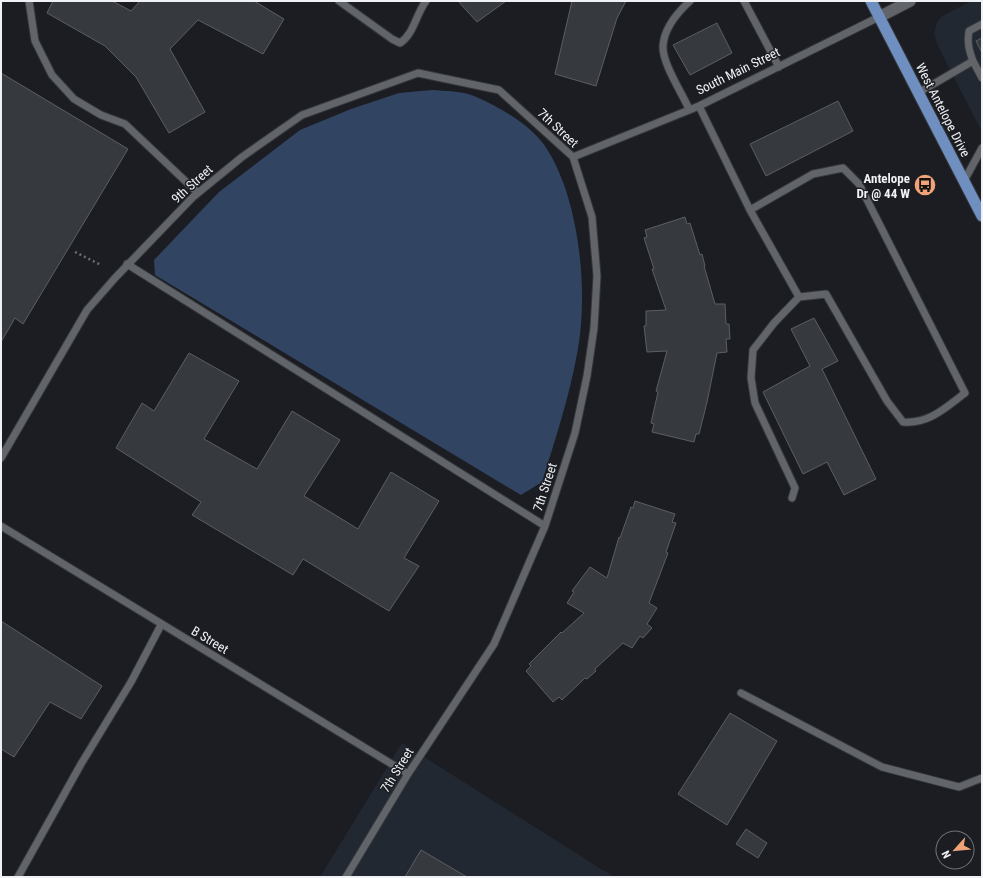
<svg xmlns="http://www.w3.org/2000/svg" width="983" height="878" viewBox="0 0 983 878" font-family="'Roboto Condensed',sans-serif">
<rect width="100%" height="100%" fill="#1b1d22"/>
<!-- built -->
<path fill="#222831" d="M971,1H982V132L938,46L934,34L937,22L941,17Z
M402,743L601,869L615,877H320Z"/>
<!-- green -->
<path fill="#314461" d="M432,90C445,91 462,91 474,96C498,106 530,124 545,146C580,198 589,294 577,354C569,398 555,440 542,482L521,495L155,275L154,260L219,192L300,130L351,109L399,93Z"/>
<!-- building -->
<path fill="#36393e" stroke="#5b5f64" d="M53,1H112L131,11L140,1H254L284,19L263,54L198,20L170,49L205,112L169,133L136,77L105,46L47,13Z
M458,1H506L477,22Z
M572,1H626L617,18L596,86L555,74Z
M717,23L732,53L690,75L673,45Z
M982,38V53L976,41Z
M1,73L128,149L23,324L15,318L1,342Z
M838,101L853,131L766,176L750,144Z
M685,217L687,224L690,223L700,255L702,254L705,266H704L715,304H725L726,324H729L730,339H726L727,352L717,353L707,402L699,434H696L694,442L652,432L654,424L651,423L658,392L656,391L667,351L647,352L644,326H646V311L666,310L652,269H654L644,238L647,237L645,230Z
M814,318L838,361L822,369L876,479L844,495L827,462L803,474L763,392L810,366L791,329Z
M189,353L239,381L204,439L257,469L292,411L340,440L304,496L358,529L391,472L439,501L404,558L419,566L389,611L303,559L293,575L192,515L201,502L116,448L142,403L154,411Z
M635,501L675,514L672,522L676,523L666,552L668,553L649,603L657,608L647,624L652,628L643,638L640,636L632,648L623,643L595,669L596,671L587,679L585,678L562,700L559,697L553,702L526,671L531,666L529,664L561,632L562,633L584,613L567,603L574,592L572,591L590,567L607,578L619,537L620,538L631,507L633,508Z
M1,621L102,686L81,719L50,702L14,757L1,749Z
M730,713L777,741L727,825L678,794Z
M746,829L767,843L758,858L736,844Z
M421,850L467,877H405Z"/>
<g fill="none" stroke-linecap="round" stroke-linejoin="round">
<!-- service casing -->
<g stroke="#35373a" stroke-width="9">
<path id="service" d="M29,1L35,41L52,75L74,99L101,115L125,124L198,193
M339,1L392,39L400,43C414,34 416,14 426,1
M744,1L779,67
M973,61C969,50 967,43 969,31L982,24
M918,93L973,61L982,78
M699,106L750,210L799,297L774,323L753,350L751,378L755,403L795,488L792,498
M689,109C682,93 662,63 663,46C664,29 678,12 690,1
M573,157L699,106L879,17
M964,181L982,148
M750,210L813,174L843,168L859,184L965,393C945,408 929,424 903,422L887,401L826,294L799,297
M127,264L545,526
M1,458L87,310L115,278L193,197L242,157L302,115L418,73L499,90L573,157L592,217L597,276L594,328L587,376L575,433L545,526L494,644L408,774L346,877
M1,526L408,774
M741,693L882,767L959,787L982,778
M18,877L81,764L131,682L161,625"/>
</g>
<!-- tertiary casing -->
<g stroke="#35373a" stroke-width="13">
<path id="tertiary" d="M879,17L910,1"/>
</g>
<!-- primary casing -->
<g stroke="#35373a" stroke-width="13">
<path id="primary" d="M871,1L982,216"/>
</g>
<!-- path -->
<path stroke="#6a6c70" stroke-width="2.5" stroke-dasharray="2 3" stroke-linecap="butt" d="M75,252L101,265"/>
<!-- service -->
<use href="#service" stroke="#616469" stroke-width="7"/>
<!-- tertiary -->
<use href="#tertiary" stroke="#616469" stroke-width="11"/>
<!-- primary -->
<use href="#primary" stroke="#6f8fc1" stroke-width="11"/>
</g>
<!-- icons -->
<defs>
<g id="bus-disc" transform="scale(1.15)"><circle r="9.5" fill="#f0a378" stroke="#1b1d22"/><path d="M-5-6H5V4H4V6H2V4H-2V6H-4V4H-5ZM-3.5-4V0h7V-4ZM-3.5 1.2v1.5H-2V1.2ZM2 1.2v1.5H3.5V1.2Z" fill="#111"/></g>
</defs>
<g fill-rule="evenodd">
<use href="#bus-disc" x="925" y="185"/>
</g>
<g text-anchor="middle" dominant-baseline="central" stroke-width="3" stroke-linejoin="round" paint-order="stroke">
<!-- street labels -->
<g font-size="13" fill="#eff1f4" stroke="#1b1d22">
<text transform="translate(738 71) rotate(-26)">South Main Street</text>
<text transform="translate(943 110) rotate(63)">West Antelope Drive</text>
<text transform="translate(558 128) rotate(43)">7th Street</text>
<text transform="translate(192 184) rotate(-42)">9th Street</text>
<text transform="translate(545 487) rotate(-72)">7th Street</text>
<text transform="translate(210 640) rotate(31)">B Street</text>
<text transform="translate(397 770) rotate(-58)">7th Street</text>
</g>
<!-- poi labels -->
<g font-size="13" font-weight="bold" fill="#eff1f4" stroke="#1b1d22" text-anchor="end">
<text x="910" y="178">Antelope<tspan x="910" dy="15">Dr @ 44 W</tspan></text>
</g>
</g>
<!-- border -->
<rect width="983" height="878" fill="none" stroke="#eff1f4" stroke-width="4"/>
<!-- north arrow -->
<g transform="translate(955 850) rotate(243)"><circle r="19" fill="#1b1d22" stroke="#707276"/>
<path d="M0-3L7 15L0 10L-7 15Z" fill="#f0a378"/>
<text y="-6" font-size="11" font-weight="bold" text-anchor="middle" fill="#eff1f4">N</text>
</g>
</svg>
